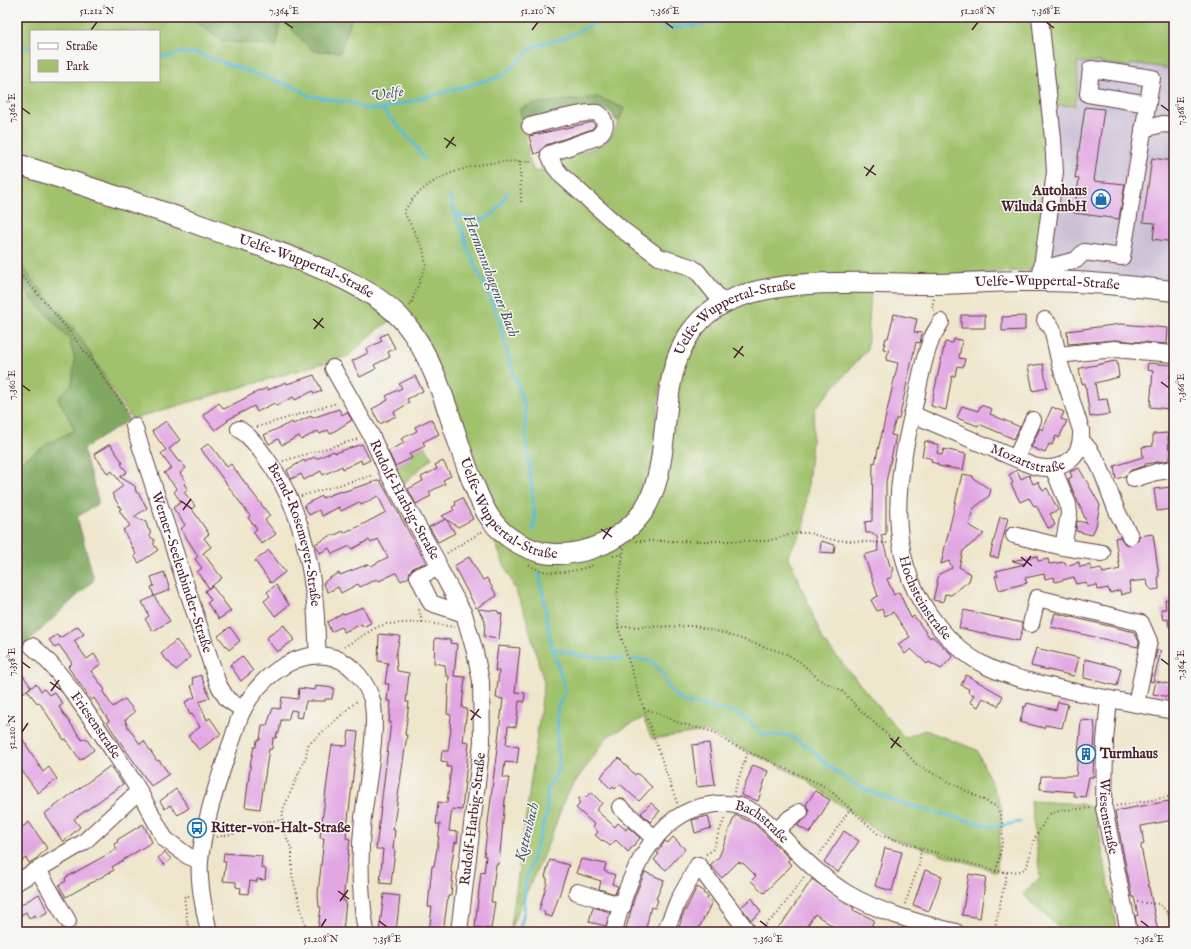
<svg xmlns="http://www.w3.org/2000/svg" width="1191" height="949" viewBox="0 0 1191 949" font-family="'IM FELL English',serif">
<rect width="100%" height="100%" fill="#f6f6f2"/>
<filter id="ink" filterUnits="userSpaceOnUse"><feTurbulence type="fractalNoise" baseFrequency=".025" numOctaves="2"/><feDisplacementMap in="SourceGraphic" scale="8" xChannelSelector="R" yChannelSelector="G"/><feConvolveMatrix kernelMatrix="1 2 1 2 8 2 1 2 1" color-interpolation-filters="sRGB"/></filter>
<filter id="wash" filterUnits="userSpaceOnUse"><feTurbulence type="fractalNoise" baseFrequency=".012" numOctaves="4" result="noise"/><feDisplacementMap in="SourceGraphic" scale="16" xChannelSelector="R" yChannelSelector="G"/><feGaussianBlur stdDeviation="0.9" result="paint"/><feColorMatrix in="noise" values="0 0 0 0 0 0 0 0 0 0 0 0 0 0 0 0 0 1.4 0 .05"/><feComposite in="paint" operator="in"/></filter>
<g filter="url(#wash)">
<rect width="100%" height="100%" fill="#eee6cb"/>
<!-- industrial -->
<path fill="#cbbfd5" d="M1088,61L1130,67L1131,63L1174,69V283L1051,274L1044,263L1052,106L1078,82L1077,62L1088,63Z"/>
<!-- green -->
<path fill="#a0c26c" stroke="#75704c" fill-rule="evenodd" d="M17,17H194L193,20L223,41L276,46L280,18L313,51L340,52L352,17H1037L1051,177L1035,270L942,275H876L771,280L728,292L719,289L707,273L689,260L659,253L557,165L563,159L604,144L613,134L624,108L597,97L527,110L525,106L520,109L529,151L527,153L534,172L549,168L655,260L684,268L699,278L710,296C706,309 699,309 691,319C680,331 672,350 666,365C647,418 671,477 624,521C603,541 581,545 553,545C530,545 498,528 488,507C458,448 446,349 394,307C350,271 296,255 244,236C169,209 93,185 17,160ZM31,31H159V81H31Z
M1044,17H1174V69L1131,63L1130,67L1089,61L1088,63L1077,62L1078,82L1075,105L1052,106Z
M17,171L317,271L395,318L378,329L348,356L132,419L80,337L17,261Z
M17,282L69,339L75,360L72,384L58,398L75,430L49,443L17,464Z
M871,292L867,350L815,408L804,527L788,555L823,640L905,738L925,730L977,750L1002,808L997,872L884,836L800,776L705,731L652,739L643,718L608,736L566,795L549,842L511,927L544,683L525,613L488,527L537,554L638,526L678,368L709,319L758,295Z
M425,446L432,458L402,485L393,468L411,458L409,454Z
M1031,801L1082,804L1095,809L1117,932H1063L1023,894L1040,877Z"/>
<!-- forest -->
<path fill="#80a860" stroke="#656446" d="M194,17H352L340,52L313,51L280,18L277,46L223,41L193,20Z
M597,97L624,108L619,121L615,120L612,113L602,108L531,121L522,118L520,109L532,104Z
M17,261L80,337L129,420L83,449L99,503L77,517L94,580L17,652V464L49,443L75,430L58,398L72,384L75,360L69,339L17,282Z"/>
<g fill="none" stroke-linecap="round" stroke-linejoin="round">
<!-- stream -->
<path stroke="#5bbcd9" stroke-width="3" d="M648,17L665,28H672L734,20L737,17
M17,46L31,47
M159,58L181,53H196L299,89L309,96L353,103L364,109H382L503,76L534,46L564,38L608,17
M382,109L413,142L424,159
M448,195L451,198L456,219L462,228L468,249L498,316L510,363L525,407L526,437L535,519L533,530
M456,214C485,226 494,219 508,192
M539,573L552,648L581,656L622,659
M632,659L651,661L661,670L669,689L683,702L737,713L748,720L763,735H788L810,748L831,768L859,787L900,803L994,827L1020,822
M519,932L524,913L525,883L547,813V790L559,767L557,738L558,705L565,695L564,683L552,648"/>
</g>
<g id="blocks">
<!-- building -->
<path fill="#e2a7e3" d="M1085,107L1104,109L1094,181L1125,184L1119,219L1074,213L1079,179L1075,178Z
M593,122L595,125L592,129L546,145L540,152L534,154L529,136Z
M1152,158L1174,161V242L1153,239L1155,223L1143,222Z
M894,314L917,319L914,332L922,333L920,343L916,342L899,419H896L891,435L896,436L886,482V534L881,535L890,566L893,568L892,571V577L887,579L894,595L899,592L911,618L914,616L930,638L932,636L953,656L941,669L929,662L927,664L911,649L905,654L898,644L910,637L893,612L885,616L882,609L877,611L871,600L878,596L864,555L878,551L877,535H873V533H866L865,522L872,521L873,462L875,463L898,363L886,360L889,350L883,349L886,338H888Z
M961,315H985V328H961Z
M1025,316V330L1002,331V317Z
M1121,324L1168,328L1167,344L1115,340L1068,344L1067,331Z
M387,333L395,348L388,352L390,357L374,365L376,369L360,377L352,361L368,353L366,349L382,341L380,337Z
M954,339L962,340L959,358L965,359L963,367L957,366L955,376H952L946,410L931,406L945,342L953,343Z
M1115,361L1117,362L1119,377L1095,383L1098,400L1107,399L1110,414L1090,417L1085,383L1082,384L1079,369L1081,368Z
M1148,363L1173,365L1172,373H1170L1169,409L1150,407L1153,371L1147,370Z
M1043,364L1047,388L1033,391L1028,366Z
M314,375L322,391L314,394L313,391L295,400L293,397L276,406L274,403L257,412L254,406L227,420L228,421L215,430L203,415L219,403L224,409L257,392L267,388L268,390L286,382L287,384Z
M415,376L423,391L407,399L409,403L394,412L396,416L380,424L372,409L388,400L386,396L402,388L399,384Z
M981,405L992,409L990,414L1020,427L1014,439L979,424L978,426L957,418L962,406L978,411Z
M1052,407L1064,412L1061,419L1067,421L1059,438L1056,436L1052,445L1049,444L1045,453L1031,447L1040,428L1042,430Z
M339,409L342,415L347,412L352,420L330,434L328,430L320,434L318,431L301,440L299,436L282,445L278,439L269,444L264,435L292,422L293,424L311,416L312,418Z
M431,419L439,434L423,442L425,446L409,454L412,458L395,466L388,451L404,443L401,439L417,431L415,427Z
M166,421L180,440L169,449L179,462L181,461L186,468L180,473L186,482L184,484L188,489L184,492L195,506L192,509L209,534L204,538L211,547L203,553L222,578L209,588L197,572L202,568L195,559L198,556L181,529L185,525L173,508L181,502L174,492L177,489L164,473L171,468L161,454L166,450L152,431Z
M1168,433L1169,460L1145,464V466L1131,470L1125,476L1116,479L1114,466L1143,457L1142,447L1153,446V434Z
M925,441L939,445L937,453L942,455L944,449L966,454L963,470L938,466V464L931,462L932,459L922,456Z
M209,443L227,467L231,464L270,516L265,520L276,534L262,544L253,532L257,529L248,518L250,516L201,449Z
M110,444L123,463L121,464L127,472L120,477L135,486L136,492L139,494L147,508L134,517L146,522L148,529L150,530V537L154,539V545L158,550L139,563L134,556L136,554L123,530L130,526L119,510L121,509L112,494L123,486L112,471L108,474L94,454Z
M362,444L370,460L362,464L361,460L343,469L342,466L323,475L321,471L304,480L301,474L291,479L287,470L304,460L305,462L314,457L316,459L334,451L335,453Z
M443,461L451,476L443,480L445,484L429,492L431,496L416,504L408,489L423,481L421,477L437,469L435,465Z
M1079,468L1100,505L1096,526L1092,535L1076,531L1077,521L1087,523L1068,479L1072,477L1070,472Z
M1017,470L1021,479L1029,475L1033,484L1038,482L1043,491L1047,488L1058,510L1050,514L1055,525L1048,528L1036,505L1034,506L1029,498L1020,502L1011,484L1013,483L1009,475Z
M962,474L973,476V478L991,490L989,496L973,509L969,525L984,534L963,551L959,567L971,574L969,581L951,595L945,594L943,602L933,600L939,574L952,568L949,561L941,564Z
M380,480L426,563L414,567L410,571L409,577L401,581L396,573L379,581L377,579L360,587L358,584L341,593L338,587L328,592L323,583L328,579L339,573L340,575L369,564L371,566L388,557L378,539L371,543L369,540L352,549L350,546L332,554L329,548L320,553L315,544L332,535L333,536L343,531L344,533L351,529L352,530L386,512L378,496L361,505L359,502L341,511L339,507L322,516L319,510L309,515L304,505L322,496V498L341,491L342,492Z
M1170,487L1172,509L1157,511L1154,489Z
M462,498L473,519L458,527L446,519L455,533L438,542L429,527L446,519L442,516L454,510L452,507L456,505L455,502Z
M1000,517L1008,518L998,558L990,556Z
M1153,534L1159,576H1158L1159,589L1152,590L1148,586L1147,580L1129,582L1131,592L1121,595L1120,590L1110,593L1108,588L1098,590L1097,585L1087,587L1086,582L1076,584L1074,577L1055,582L1054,577L1045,579L1044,574L1025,578L1027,583L999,590L995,576H998L996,571L1025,564L1012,561L1037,556L1038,561L1048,559L1049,564L1065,562L1066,566L1079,562L1080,567L1090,565L1091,570L1101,568L1103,573L1120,569L1115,538L1120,537L1125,544L1130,545L1138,541L1139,536Z
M821,541L835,545L834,553L820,552Z
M269,550L285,572L271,583L255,561Z
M469,557L483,580L487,578L497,596L476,608L454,566Z
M164,572L170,590L154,596L151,587L154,586L151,577Z
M276,585L289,605L275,616L264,601L270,596L267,592Z
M212,586L231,611L219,619L207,603L211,600L205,591Z
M154,596L170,621L153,631L145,619L149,616L142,602Z
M1174,598V627H1169L1168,619L1163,620L1161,609H1166L1165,600Z
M363,607L371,623L363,627L362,624L344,632L341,627L331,632L327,622L343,613L344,614Z
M478,609L498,611V613L502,614L499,639L484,637L485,621Z
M964,610L1022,623L1023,628L1019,641L959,628Z
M1055,613L1134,632L1139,642L1138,647L1051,627Z
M284,625L294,640L277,652L266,638Z
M78,626L84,634L74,641L87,659L94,654L101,664L91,671L105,690L103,692L113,707L125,699L135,712L125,720L128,727L140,744L144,741L157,761L159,760L169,774L151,786L118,739L107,722L109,721L94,698L91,700L68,667L72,663L59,645L55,648L49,640L57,635L60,638Z
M230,627L240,641L229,650L218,636Z
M379,634L400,636L396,655L397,671L409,673L406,702H409L405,735H407L393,830H395L393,849L395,851L391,884L380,883L383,849H376L391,722H389L391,701H387L389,684H385L388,663L378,661Z
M435,638L451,640L450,643L457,644L454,676L465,677L462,708L467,709L463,741L469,742L462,810L452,809L449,831L458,832L457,843L455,842L451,868V873H453L451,896H448L443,932H429L432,907H428L432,866H434L438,843L440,824H436L438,802L447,803L451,767H447V762L441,761L442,751H448L451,728H450L451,715L447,714L449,676H446L445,665L434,663Z
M176,640L190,657L176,670L161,654Z
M498,646L520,648L515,692L525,693L524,702L519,701L516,727L508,726L506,745L519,747L517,763L505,762L503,778H509L505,800L499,864H496L491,902H495L491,929L475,927L481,872L484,873L486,856H484L503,699L496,698L499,671H495Z
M1036,648L1079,658L1074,676L1031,666Z
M1157,650L1161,651L1153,682L1150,681Z
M242,656L253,671L241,681L230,665Z
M1085,659L1121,668L1117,686L1084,678Z
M17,667L31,687L17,697Z
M201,675L210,698L199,702L207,720L210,718L221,734L199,750L188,736L200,727L192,714L190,715L185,702L195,697L191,686L194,684L192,678Z
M966,675L1003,696L998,706L983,698L978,707L970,702L974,695L968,692L969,689L961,685Z
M1156,681L1173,685L1170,697L1153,694Z
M36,684L41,691L44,689L49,695L54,692L63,704L59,707L82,740L86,738L94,750L80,760L66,739L64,740L39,702L37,703L27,690Z
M316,686L334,688L332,699H325V701H306L302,718L296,717L297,711L291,710L288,720H281L279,733H277L276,738H273L272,749H269L260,809L245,807L251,760L254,747H256L257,740H260L262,725H267L273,708L280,709L282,697L298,699L299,688L315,690Z
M1058,702L1068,704L1062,728L1045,725L1044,728L1020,722L1024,706L1026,707L1027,703L1056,710Z
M1081,720L1094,721L1095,729L1093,777H1089L1085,797L1074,796V792L1040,789L1041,776H1076Z
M17,730L43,772L49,767L57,779L38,793L17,764Z
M349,731L358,732L346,838L350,839L343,901H346L343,931L318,929L321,907H319L318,894L324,838H320L330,758L332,745L347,746Z
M709,743L715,785L697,787L692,745Z
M619,758L635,775L637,773L652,787L639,801L620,784L615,789L613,787L611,789L602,780L603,779L601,777L605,771Z
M753,765L768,771L758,801L741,795Z
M110,766L123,784L74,819L80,827L63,842L44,814Z
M176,789L189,808L178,815L170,805L165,809L160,801Z
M815,791L830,800L810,833L797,825L808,816L809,811L806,805Z
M591,792L602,803L596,810L615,827L618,823L626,830L628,827L640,838L628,852L616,840L610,846L603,840L602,841L595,835L598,832L593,827L595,825L576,808L579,805V798L586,797Z
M1169,801L1173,820L1141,826L1144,844L1141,845V847L1158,932H1138L1135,916L1138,915L1134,897H1132L1115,811Z
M651,803L660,811L650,822L641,813Z
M735,815L755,824L790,859L787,861L792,865L764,893L751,881L756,876L744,864L738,862L722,878L710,865L719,857Z
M708,816L711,828L695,833L692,820Z
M29,822L47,848L36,859L29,863L26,858L17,864V852L21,850L17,844V831Z
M143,824L152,842L112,867L114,870L66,897L59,885L66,881L65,878L117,849L114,844L118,842L117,840Z
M844,831L859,841L838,872L824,862Z
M673,837L685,849L666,870L654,860L659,854L657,853L665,841L668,843Z
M885,848L902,852L892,891L875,886Z
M165,852L171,859L164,865L158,858Z
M224,853L262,856L261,868L266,869L265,880L257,879V882L250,881L248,894L240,893L241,888L236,887V882L223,881L226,862H223Z
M581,859L606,864L604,871L615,875L612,884L618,886L615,894L599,889L601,881L576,873Z
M550,860L569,865L552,917L544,915L545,912L539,910L547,883V878L545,877Z
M925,870L942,876L929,911L913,905Z
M645,872L664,880L656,899L658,900L655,908L651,907L645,932H625L635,896Z
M969,874L986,877L980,918L962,915Z
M812,879L854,908L853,910L874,920L869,932H841L815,914L803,932H773L784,921Z
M697,887L704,891L703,893L708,896L707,899L712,902L697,932H678L682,917Z
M39,894L48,912L36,918L35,915L29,918L26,912L17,917V907Z
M384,894L400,896L396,932H379Z
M752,898L761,912L751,920L741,907Z
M593,907L610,912L606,926L589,922Z"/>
</g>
</g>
<g filter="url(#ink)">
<use href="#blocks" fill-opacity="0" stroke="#633d43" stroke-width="1"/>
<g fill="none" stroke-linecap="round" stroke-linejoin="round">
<!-- minor casing -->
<g stroke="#633d43" stroke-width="18">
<g id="minor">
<path d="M530,126C541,123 590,110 598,113C601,115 603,118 604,121C607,127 602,132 597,137L549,154L554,166L562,176L624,231L659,257L691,267L697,271L723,303"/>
<path d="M1143,129L1163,124L1174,125"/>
<path d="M1040,276L1053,266L1076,260L1084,252L1122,257L1152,78L1091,69L1088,94L1148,104"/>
<path d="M1040,281L1055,172L1053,139L1040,17"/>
<path id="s1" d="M941,322C938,328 932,335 930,343C922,363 919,386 914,407C897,479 884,549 929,614C943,634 961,653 984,665C1007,677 1033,682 1058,688C1097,697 1135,704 1174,711"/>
<path d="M1058,355L1114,349L1174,354"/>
<path id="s2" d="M333,368L371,435L387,471L437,561L439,568L418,576L431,603L464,614L475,652L481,681L482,742L459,932"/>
<path id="s3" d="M912,414L1033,466C1060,473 1083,460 1081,430L1060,364L1052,328L1045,320"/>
<path id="s4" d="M134,426L218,684L227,699L243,710"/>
<path id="s5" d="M239,429C250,436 258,447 266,458C294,495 307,542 313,588C317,610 316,633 318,655"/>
<path d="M1081,440C1103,463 1105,484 1117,511C1121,520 1126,528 1130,536"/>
<path d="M1016,458L1033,420"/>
<path d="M1053,468L1068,504L1069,514L1063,547"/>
<path d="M1134,479L1156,472L1174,469"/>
<path d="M1014,535L1063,547L1102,553"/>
<path d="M439,568L464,614"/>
<path d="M1031,624L1037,598L1141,623L1149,641L1136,704"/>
<path id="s6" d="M32,646C55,665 71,690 88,714C106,740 123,765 139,791"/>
<path id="s7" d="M1109,699L1105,741L1104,808L1129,932"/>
<path d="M620,807L655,839"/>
<path d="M776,831L790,818L800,812"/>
<path d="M38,870L68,921"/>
<path d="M17,882L84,842L139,791L165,839L188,856L200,861"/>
<path d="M577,892L623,906"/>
<path d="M209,932C204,910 198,882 200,860C204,821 218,782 230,746C235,734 237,721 243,710C258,680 292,651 327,656C348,659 364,678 371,697C380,723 366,788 363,818C359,855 360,895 366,932"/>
<path id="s8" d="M614,932C626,882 652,813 710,805C726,802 743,805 757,814C768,821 778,833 788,843C805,861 823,878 845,892C878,912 918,923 956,932"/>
<path d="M665,932L678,901L698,865L748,932"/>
</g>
</g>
<!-- major casing -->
<g stroke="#633d43" stroke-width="22">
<g id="major">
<path id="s9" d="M17,164C87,186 156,209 225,234C279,253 368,278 405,323C439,364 451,427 470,475C477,492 482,508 493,522C505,538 526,549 544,553C564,556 585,552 603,544C700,501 634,379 706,315C752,274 866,283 926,284C963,284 1001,280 1039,281C1084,281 1129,286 1174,291"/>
</g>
</g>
<!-- path -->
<path stroke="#633d43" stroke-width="2" stroke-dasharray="1 3" stroke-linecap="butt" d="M520,161L521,202
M17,271C58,315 96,363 128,414
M410,306L426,265L423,249L404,212C425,171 489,158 531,162
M934,311L932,308L934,298
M257,427L337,403
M283,461L358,439
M301,496L374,475
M636,541H767L797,533H809L833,540L887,543
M624,548L617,594L618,627L644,709L677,803
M447,553L483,531
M613,556L623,554
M529,565C546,577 575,572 593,565
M422,622L454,627
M618,627L695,626L723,633L787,654L800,662L820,680L841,690L860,710L899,745L917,765L997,807C1007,828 1002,849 996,870
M344,647L377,627L386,624L422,622L419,609
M17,659L22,654
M644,709L655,712L679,723L714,732L729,743L822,785L832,792L879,835L996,871C1006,872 1019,874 1027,867L1034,839L1049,814L1062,810L1092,808
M734,792L748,752
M1116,806L1174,796
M217,837L233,834L239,829L261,822L283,820
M706,854L712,851L725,817
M819,855L850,809
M189,896L184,897L188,927H195
M1137,902L1159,904L1168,913L1172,932
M905,904L919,865L921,848
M1168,913H1174
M760,930L778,913L804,877
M307,932L292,875V850L282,827L283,810L306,756L308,745L358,700
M994,932L1007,872"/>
<!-- minor -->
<use href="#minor" stroke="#fff" stroke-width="16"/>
<!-- major -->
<use href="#major" stroke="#fff" stroke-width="20"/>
</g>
</g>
<!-- ticks -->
<path fill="none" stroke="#4a1f2b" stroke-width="1.5" d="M284,22L293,28M665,22L673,28M1046,22L1054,28M91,30L97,22M532,30L538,22M972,30L978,22M1161,105L1169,111M22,108L30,114M444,138L456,146M446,148L454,137M864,167L876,175M866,176L874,165M313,319L324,328M314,329L323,318M733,348L744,356M734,358L743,346M1161,382L1169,388M22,385L30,391M181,501L192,509M183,510L191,499M601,529L612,537M603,539L611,527M1021,557L1032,566M1023,567L1031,556M1161,659L1169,665M22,662L30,668M50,682L61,690M51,691L59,680M470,710L481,718M471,720L479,709M22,732L28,723M890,738L901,747M891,748L899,737M338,891L349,899M340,901L348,890M379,921L387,927M760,921L768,927M1141,921L1149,927M321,927L326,919"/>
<!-- icons -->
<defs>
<g id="shop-ring" transform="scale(1)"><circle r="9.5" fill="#f6f6f2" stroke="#1f6fb2" stroke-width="1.5"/><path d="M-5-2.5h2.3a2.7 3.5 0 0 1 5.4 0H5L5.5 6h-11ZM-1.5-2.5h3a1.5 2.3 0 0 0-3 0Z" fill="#1f6fb2"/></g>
<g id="building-ring" transform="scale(1)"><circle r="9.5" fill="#f6f6f2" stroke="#1f6fb2" stroke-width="1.5"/><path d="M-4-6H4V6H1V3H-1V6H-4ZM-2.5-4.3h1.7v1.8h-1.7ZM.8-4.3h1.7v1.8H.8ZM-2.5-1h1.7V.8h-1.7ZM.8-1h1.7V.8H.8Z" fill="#1f6fb2"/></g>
<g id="bus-ring" transform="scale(1)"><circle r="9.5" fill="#f6f6f2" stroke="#1f6fb2" stroke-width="1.5"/><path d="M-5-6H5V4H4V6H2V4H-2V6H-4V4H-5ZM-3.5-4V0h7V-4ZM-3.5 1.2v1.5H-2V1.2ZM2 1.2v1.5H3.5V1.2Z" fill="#1f6fb2"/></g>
</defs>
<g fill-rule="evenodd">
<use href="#shop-ring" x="1101" y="199"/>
<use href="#building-ring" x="1086" y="754"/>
<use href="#bus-ring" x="197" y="828"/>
</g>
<g text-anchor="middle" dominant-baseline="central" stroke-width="3" stroke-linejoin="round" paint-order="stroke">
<!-- poi labels -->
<g font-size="14" font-weight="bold" fill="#4a1f2b" stroke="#f6f6f2" text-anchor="start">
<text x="1087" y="191" text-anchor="end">Autohaus<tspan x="1087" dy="16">Wiluda GmbH</tspan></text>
<text x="1100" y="754">Turmhaus</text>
<text x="211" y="828">Ritter-von-Halt-Straße</text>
</g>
<!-- street labels -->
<g font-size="14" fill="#4a1f2b" stroke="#f6f6f2">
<text stroke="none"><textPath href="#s9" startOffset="307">Uelfe-Wuppertal-Straße</textPath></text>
<text stroke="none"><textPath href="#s9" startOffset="1373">Uelfe-Wuppertal-Straße</textPath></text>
<text stroke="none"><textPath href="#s9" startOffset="1049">Uelfe-Wuppertal-Straße</textPath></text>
<text stroke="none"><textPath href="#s3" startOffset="125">Mozartstraße</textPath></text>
<text stroke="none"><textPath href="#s2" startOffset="150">Rudolf-Harbig-Straße</textPath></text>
<text stroke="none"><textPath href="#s9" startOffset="643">Uelfe-Wuppertal-Straße</textPath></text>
<text stroke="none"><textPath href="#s5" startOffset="123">Bernd-Rosemeyer-Straße</textPath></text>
<text stroke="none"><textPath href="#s4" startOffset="154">Werner-Seelenbinder-Straße</textPath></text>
<text stroke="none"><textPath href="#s1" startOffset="288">Hochsteinstraße</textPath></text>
<text stroke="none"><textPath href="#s6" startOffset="102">Friesenstraße</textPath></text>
<text stroke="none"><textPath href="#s7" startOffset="118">Wiesenstraße</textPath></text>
<text transform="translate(473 819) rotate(-83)">Rudolf-Harbig-Straße</text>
<text stroke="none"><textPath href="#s8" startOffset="226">Bachstraße</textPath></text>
</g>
<!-- water labels -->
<g font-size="15" font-style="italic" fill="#505668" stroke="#f6f6f2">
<text transform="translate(387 94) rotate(-10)">Uelfe</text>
<text transform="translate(491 276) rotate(69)">Hermannshagener Bach</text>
<text transform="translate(527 832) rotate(-76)">Kottenbach</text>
</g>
</g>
<!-- margin -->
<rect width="1191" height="949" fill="none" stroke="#f6f6f2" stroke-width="44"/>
<!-- legend -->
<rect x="30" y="30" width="130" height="52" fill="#f6f6f2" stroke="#b1a0a2"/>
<rect x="38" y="43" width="20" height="6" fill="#ffffff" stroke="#b1a0a2"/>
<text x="66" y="50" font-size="12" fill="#4a1f2b">Straße</text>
<rect x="38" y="60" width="20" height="12" fill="#a0c26c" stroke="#b1a0a2"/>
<text x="66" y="70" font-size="12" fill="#4a1f2b">Park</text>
<rect x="22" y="22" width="1147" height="905" fill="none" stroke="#4a1f2b" stroke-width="1.5"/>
<g font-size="10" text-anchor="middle" fill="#4a1f2b">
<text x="97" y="14">51.212°N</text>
<text x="284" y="14">7.364°E</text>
<text x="538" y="14">51.210°N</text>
<text x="665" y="14">7.366°E</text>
<text x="978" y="14">51.208°N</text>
<text x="1046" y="14">7.368°E</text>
<text transform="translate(11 108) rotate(-90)" y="4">7.362°E</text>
<text transform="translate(1180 111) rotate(-90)" y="4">7.368°E</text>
<text transform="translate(11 385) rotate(-90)" y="4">7.360°E</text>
<text transform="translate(1180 388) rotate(-90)" y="4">7.366°E</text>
<text transform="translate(11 662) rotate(-90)" y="4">7.358°E</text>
<text transform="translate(1180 665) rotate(-90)" y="4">7.364°E</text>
<text transform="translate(11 732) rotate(-90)" y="4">51.210°N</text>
<text x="321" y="942">51.208°N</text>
<text x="387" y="942">7.358°E</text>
<text x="768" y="942">7.360°E</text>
<text x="1149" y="942">7.362°E</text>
</g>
</svg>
